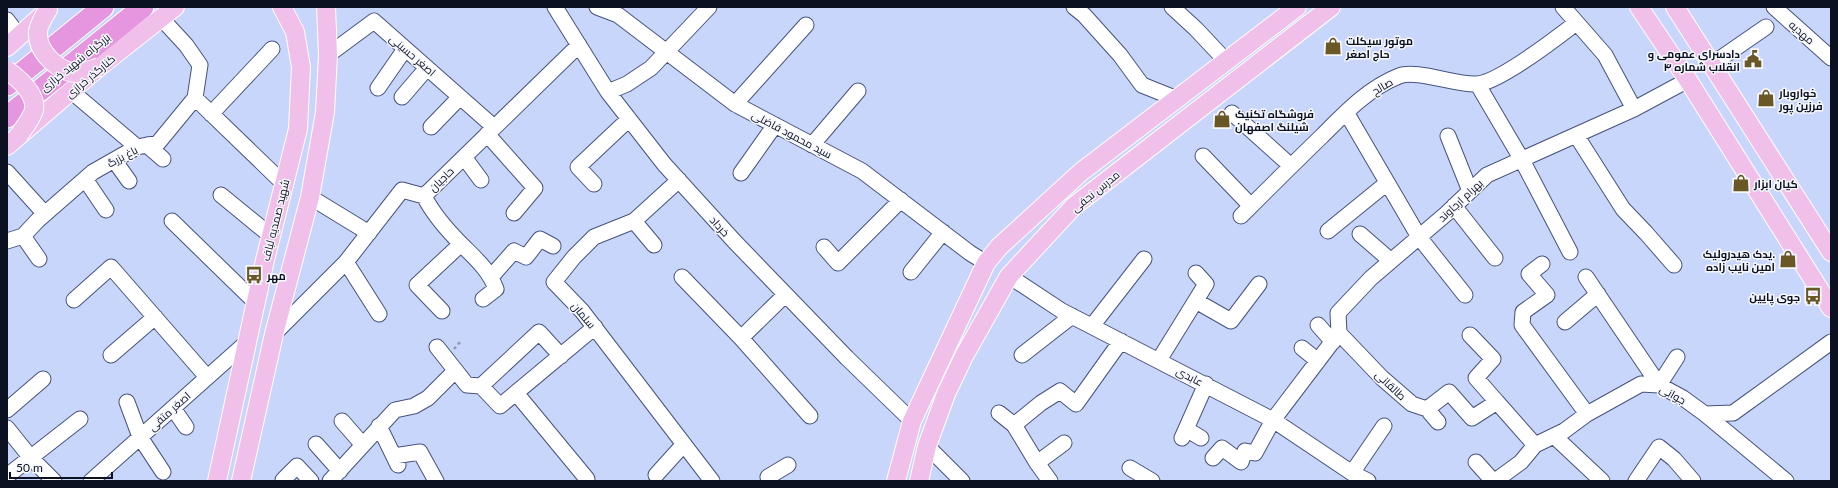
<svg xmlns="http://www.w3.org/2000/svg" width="1838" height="488" viewBox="0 0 1838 488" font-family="Lato,Cairo,sans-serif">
<rect width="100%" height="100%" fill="#c9d6fc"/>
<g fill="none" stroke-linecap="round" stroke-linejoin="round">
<!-- minor casing -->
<g stroke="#46537c" stroke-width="17">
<path id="minor" d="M555,7L608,92L664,164L735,242L847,358L912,421
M597,7L618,15L735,104L862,171L970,253L986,263
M1074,7L1084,15L1120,55L1142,85L1177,99
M1172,7L1196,29L1226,61
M1563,7L1605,55L1634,109
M1774,7L1831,58
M7,20L19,36
M328,55L374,21L494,127
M1711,65L1766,27
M1478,85L1522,160L1570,252
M378,88L405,49
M71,91L137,147
M608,92L627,84L651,68L709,7
M402,97L427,68
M195,98L284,184
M735,104L806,25
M1346,112L1419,237L1465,295
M1232,113L1291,166
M211,114L272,49
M431,127L460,97
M487,134L535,188L514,213
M1576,135L1623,209L1646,233L1674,265
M1448,136L1470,191
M147,145L163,159
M812,145L858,91
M1203,156L1251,206
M464,157L481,180
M114,160L129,181
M7,172L45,214
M741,173L775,125
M85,179L106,210
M679,180L634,221L594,237L574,257L554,282L582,311L712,481
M594,184L578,167L629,119
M221,195L271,236
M424,196C433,214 448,231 462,245C476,259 489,270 496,289L483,299
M310,197L369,233
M1454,206L1495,258
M1241,216C1267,190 1294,163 1321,137C1344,114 1368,88 1399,76C1416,69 1455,85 1476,84C1497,84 1558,37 1576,23
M172,221L255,302
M634,221L654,245
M1328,231L1387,183
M1360,234L1391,261
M23,236L39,259
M7,241L23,236L38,220L93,172L137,147L158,143L195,98L200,65L186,45L161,18
M824,247L838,263L901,200
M346,262L379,314
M1542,264L1529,274L1547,295L1523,312L1522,325L1587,414
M911,272L943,232
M1009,276L1062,311L1273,420L1352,473L1368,481
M491,277L514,251L526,257L540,239L553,246
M682,277L741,338L810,416
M1586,277L1659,385L1677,357
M74,300L111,267L207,377
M1196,301L1231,321L1259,284
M442,311L417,285L461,244
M1565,322L1598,294
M1318,325L1333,342
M1092,326L1144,259
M1339,333L1338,313L1371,278L1446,214L1487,175L1634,109L1688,80
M1339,333L1382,378L1412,404L1427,409L1449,392L1472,418L1497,402L1535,445
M274,334L346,262L402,190L424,196L579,45
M1470,335L1493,359L1476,378L1497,402
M741,338L785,295
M437,347L467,385L481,386L500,406L595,327
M1302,348L1318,361
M111,355L155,317
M1022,355L1072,316
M1159,360L1206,284L1196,273
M481,386L539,332L561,356
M516,393L587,479
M127,402L140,437L163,472
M173,408L186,427
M1427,409L1438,422
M7,410L43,379
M999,413L1014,425L1037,463L1050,481
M1705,414L1786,481
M342,421L363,445
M1014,425L1041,403L1060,391L1076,404L1121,341
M379,426L398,465
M7,428L31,458L54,481
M1186,429L1201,438
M1554,436L1602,481
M1182,438L1206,384
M316,444L340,471
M927,446L962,481
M394,456L420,452L436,481
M1213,458L1222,448L1241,462L1245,451L1255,453L1273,420L1339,333
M1476,462L1493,481
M1037,463L1064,443
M1130,468L1152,481
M1352,473L1384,426
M656,475L684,444
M7,476L80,419
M283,480L297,466L311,481
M91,481L247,342
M330,481L395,410L414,406L428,398L455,371
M770,481L768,477L788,465
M1495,481L1521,462L1535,445L1564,431L1587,414L1641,384L1659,385L1683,398L1705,414L1733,413L1831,342
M1636,481L1659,447L1674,459L1693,481"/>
</g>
<!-- major casing -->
<g stroke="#fff" stroke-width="20">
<path id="major" d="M1639,7L1688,80L1831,308
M1675,7L1831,252
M7,47L48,10
M7,146L99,67L175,7
M217,481L265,260L298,129L301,67L295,32L282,7
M241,481L274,334L310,197L325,112L328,55L326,7
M896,481L912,421L986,263L999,247L1081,172L1297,7
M919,481L927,446L946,394L964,356L1009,276L1074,206L1331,7"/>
</g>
<!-- highway casing -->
<g stroke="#fff" stroke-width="23">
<path id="highway" d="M7,85L103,7
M7,117L143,7"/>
</g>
<!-- path -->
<path stroke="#8e98b7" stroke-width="2.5" stroke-dasharray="3 3" stroke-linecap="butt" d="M454,349L460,342"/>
<!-- minor -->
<use href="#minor" stroke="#fff" stroke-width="15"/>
<!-- major -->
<use href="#major" stroke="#f0c0eb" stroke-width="18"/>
<!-- highway -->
<use href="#highway" stroke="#e696de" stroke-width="21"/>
<!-- major-bridge casing -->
<g stroke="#fff" stroke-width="20" stroke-linecap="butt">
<path id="major-bridge" d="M47,11C44,17 39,24 38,31C36,51 58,72 77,73C84,73 93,69 99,67
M7,70C18,78 37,94 34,110C32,118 24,128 19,135"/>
</g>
<!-- major-bridge -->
<use href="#major-bridge" stroke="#f0c0eb" stroke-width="18"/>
</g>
<!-- icons -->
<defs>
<g id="shop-bare" transform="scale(1.38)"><path d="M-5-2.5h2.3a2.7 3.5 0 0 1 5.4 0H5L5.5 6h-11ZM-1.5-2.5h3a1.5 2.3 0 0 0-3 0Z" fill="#695825" stroke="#f6f8fd" stroke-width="2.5" paint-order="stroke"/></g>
<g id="civic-bare" transform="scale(1.38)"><path d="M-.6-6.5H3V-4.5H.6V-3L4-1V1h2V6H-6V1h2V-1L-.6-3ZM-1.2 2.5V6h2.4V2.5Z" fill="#695825" stroke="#f6f8fd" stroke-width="2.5" paint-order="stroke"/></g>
<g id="bus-bare" transform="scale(1.38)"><path d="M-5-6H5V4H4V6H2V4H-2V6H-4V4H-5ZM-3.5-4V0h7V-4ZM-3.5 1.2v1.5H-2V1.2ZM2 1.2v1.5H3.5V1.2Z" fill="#695825" stroke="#f6f8fd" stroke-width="2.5" paint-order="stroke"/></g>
</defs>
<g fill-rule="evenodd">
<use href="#shop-bare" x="1333" y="46"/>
<use href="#civic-bare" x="1753" y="59"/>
<use href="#shop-bare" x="1766" y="98"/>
<use href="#shop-bare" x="1222" y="119"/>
<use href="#shop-bare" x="1741" y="183"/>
<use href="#shop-bare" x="1788" y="259"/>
<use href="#bus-bare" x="254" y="275"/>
<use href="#bus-bare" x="1813" y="296"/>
</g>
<g text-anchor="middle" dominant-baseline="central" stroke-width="3" stroke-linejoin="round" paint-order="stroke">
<!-- street labels -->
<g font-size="11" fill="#0c1121" stroke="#f6f8fd">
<text transform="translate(1802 32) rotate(41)">مهدیه</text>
<text transform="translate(413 55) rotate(41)">اصغر حسینی</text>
<text transform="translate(75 62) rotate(-39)">بزرگراه شهید خرازی</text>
<text transform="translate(90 76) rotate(-40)">کنارگذر خرازی</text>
<text transform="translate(1382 86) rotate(-30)">صالح</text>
<text transform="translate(792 134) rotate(28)">سید محمود فاضلی</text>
<text transform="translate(122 156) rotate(-28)">باغ بزرگ</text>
<text transform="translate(441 179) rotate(-44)">حاجیان</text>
<text transform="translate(1095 191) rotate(-39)">مدرس نجفی</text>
<text transform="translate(1460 200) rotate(-43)">بهرام ارجاوند</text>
<text transform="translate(275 220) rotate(-76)">شهید صمدیه لباف</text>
<text transform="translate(720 226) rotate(48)">خرداد</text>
<text transform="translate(584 315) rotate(50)">سلمان</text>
<text transform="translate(1190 376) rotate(27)">عابدی</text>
<text transform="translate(1391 385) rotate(43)">طالقانی</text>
<text transform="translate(1673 394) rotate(29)">جوانی</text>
<text transform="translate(169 411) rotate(-42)">اصغر متقی</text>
</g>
<!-- poi labels -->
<g font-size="11" font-weight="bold" fill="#0c1121" stroke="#f6f8fd" text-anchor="start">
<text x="1346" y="40">موتور سیکلت<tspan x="1346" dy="13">حاج اصغر</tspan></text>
<text x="1740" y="53" text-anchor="end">دادسرای عمومی و<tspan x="1740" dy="13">انقلاب شماره ۴</tspan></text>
<text x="1779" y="92">خواروبار<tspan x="1779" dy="13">فرزین پور</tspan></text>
<text x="1235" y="113">فروشگاه تکنیک<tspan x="1235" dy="13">شیلنگ اصفهان</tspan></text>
<text x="1754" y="183">کیان ابزار</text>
<text x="1775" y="253" text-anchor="end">یدک هیدرولیک.<tspan x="1775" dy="13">امین نایب زاده</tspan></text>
<text x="267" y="275">مهر</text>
<text x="1800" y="296" text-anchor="end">جوی پایین</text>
</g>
</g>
<!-- border -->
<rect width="1838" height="488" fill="none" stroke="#0c1121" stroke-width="16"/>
<!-- scale -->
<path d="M10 472v6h102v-6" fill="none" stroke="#0c1121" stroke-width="2"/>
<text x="16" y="472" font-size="12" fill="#0c1121" stroke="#f6f8fd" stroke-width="3" paint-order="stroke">50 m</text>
</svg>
